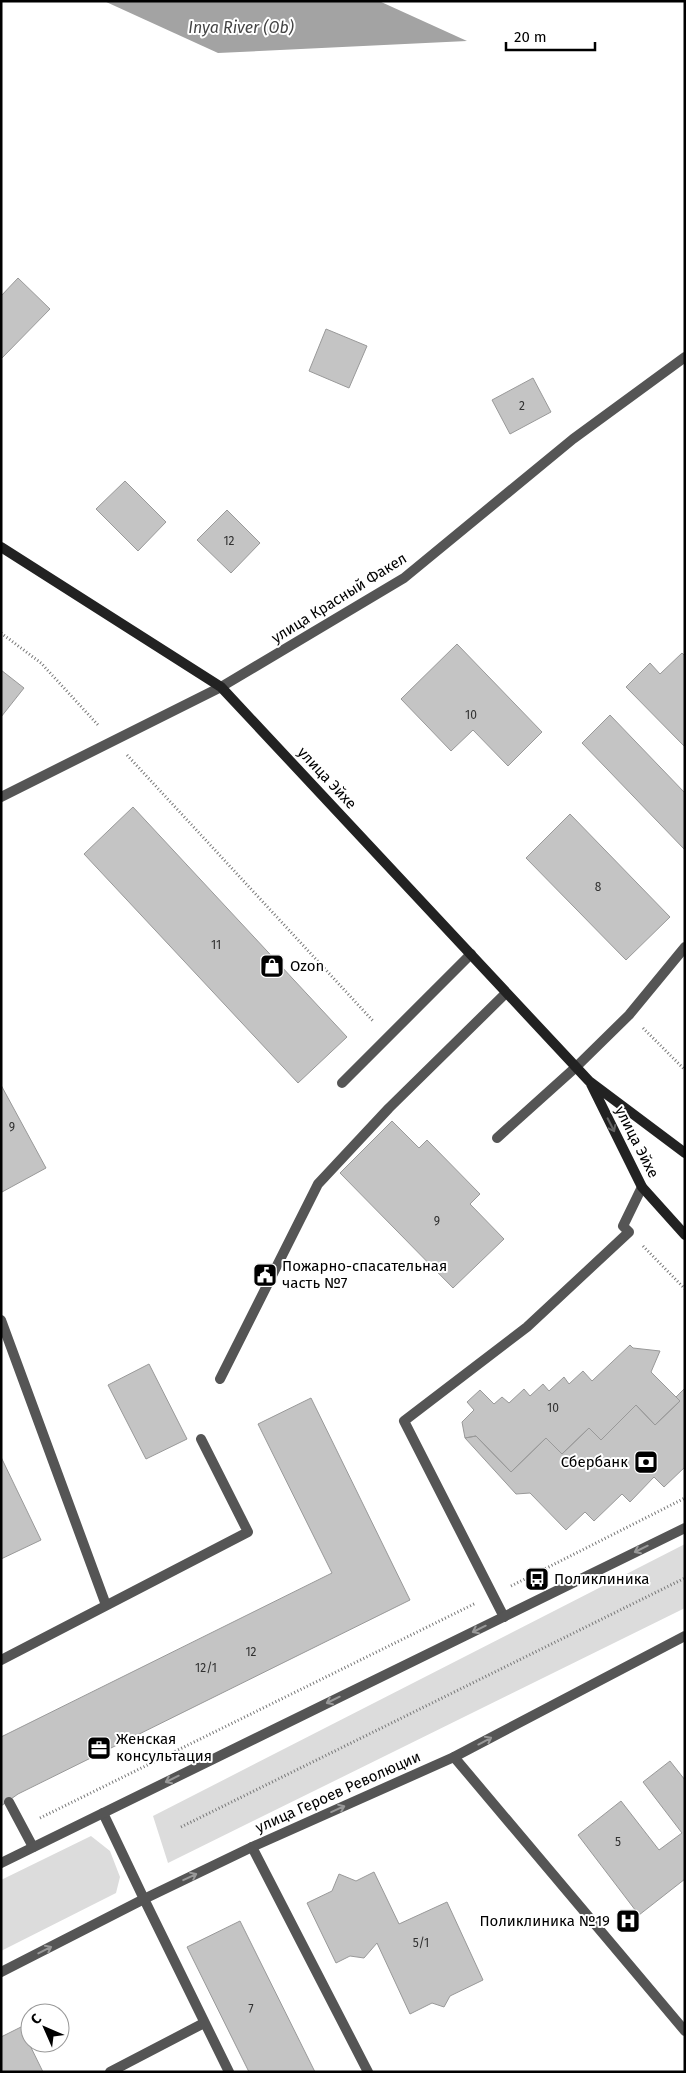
<svg xmlns="http://www.w3.org/2000/svg" width="686" height="2073" viewBox="0 0 686 2073" font-family="'Fira Sans',sans-serif">
<rect width="100%" height="100%" fill="#fff"/>
<!-- green -->
<path fill="#dcdcdc" d="M685,1544V1608L168,1863L153,1816Z
M91,1836L110,1851L120,1877L116,1893L1,1951V1880Z"/>
<!-- water -->
<path fill="#a3a3a3" d="M104,1H379L467,41L218,53Z"/>
<!-- building -->
<path fill="#c4c4c4" stroke="#999" d="M18,278L50,309L1,359V296Z
M326,329L367,346L349,388L309,371Z
M533,378L551,412L510,434L492,400Z
M125,481L166,522L138,551L96,509Z
M227,510L260,543L231,573L197,540Z
M457,644L542,732L508,766L473,730L451,751L401,699Z
M682,653L685,656V747L626,687L650,663L660,674Z
M1,670L24,688L1,717Z
M610,715L685,793V850L582,743Z
M133,807L347,1037L298,1083L84,854Z
M570,814L670,917L626,960L526,858Z
M1,1085L46,1168L2,1192L1,1191Z
M392,1121L419,1148L427,1140L480,1194L470,1204L504,1239L453,1288L340,1173Z
M630,1345L633,1348L660,1351L651,1372L680,1401L655,1425L636,1405L601,1440L589,1428L562,1454L546,1438L511,1472L476,1436L465,1438L462,1422L474,1410L467,1402L480,1390L494,1404L502,1397L509,1403L524,1389L530,1396L543,1384L549,1391L564,1377L569,1384L583,1371L592,1381Z
M149,1364L187,1439L146,1459L108,1385Z
M685,1388V1467L664,1487L654,1477L630,1502L622,1494L594,1521L585,1512L566,1530L530,1493L516,1494L465,1438L476,1436L511,1472L546,1438L562,1454L589,1428L601,1440L636,1405L655,1425L680,1401L676,1397Z
M311,1398L410,1600L18,1794L1,1806V1737L332,1573L258,1424Z
M1,1457L41,1540L1,1559Z
M670,1761L685,1780V1879L639,1915L578,1835L621,1801L659,1850L682,1833L643,1782Z
M374,1872L399,1924L447,1902L483,1980L450,1996L444,2007L432,2003L410,2014L377,1943L364,1958L350,1956L336,1963L307,1903L332,1891L339,1874L356,1881Z
M240,1921L315,2072H249L187,1947Z
M21,2027L43,2072H1V2037Z"/>
<g fill="none" stroke-linecap="round" stroke-linejoin="round">
<!-- path -->
<path stroke="#777" stroke-width="3" stroke-dasharray="1 2.5" stroke-linecap="butt" d="M1,633L41,663L98,725
M127,755L374,1022
M643,1028L685,1070
M643,1246L685,1289
M511,1586L685,1498
M40,1818L476,1603
M181,1827L685,1578"/>
<!-- service -->
<path stroke="#555" stroke-width="10" d="M342,1083L471,954
M497,1138L576,1067L629,1015L685,947
M1,1320L106,1605
M220,1379L318,1184L389,1108L506,993
M504,1617L404,1421L527,1327L629,1232L623,1226L642,1187
M1,1660L248,1532L201,1439
M454,1757L685,2031
M9,1802L33,1847
M252,1847L368,2072
M144,1899L229,2072
M110,2072L204,2023"/>
<!-- minor -->
<path stroke="#555" stroke-width="10" d="M1,797L221,687L404,578L573,439L685,357
M103,1813L144,1899"/>
<!-- tertiary -->
<path stroke="#555" stroke-width="10" d="M1,1863L685,1528
M1,1972L144,1899L252,1847L454,1757L685,1636"/>
<!-- secondary -->
<path stroke="#222" stroke-width="10" d="M1,547L221,687L589,1081L685,1153
M591,1084L642,1187L685,1235"/>
</g>
<!-- one-way arrows -->
<defs><path id="oneway-shaft" d="M-6 0H5M1.5-3L5.5 0L1.5 3" fill="none" stroke-width="1.6" stroke-linecap="round" stroke-linejoin="round" transform="scale(1.25)"/></defs>
<use stroke="#646464" href="#oneway-shaft" transform="translate(611 1125) rotate(63)"/>
<g stroke="#999">
<use href="#oneway-shaft" transform="translate(641 1549) rotate(154)"/>
<use href="#oneway-shaft" transform="translate(479 1629) rotate(154)"/>
<use href="#oneway-shaft" transform="translate(333 1700) rotate(154)"/>
<use href="#oneway-shaft" transform="translate(485 1741) rotate(-28)"/>
<use href="#oneway-shaft" transform="translate(172 1779) rotate(154)"/>
<use href="#oneway-shaft" transform="translate(338 1809) rotate(-24)"/>
<use href="#oneway-shaft" transform="translate(190 1877) rotate(-25)"/>
<use href="#oneway-shaft" transform="translate(45 1950) rotate(-27)"/>
</g>
<!-- icons -->
<defs>
<g id="shop-square" transform="scale(1.25)"><rect x="-9" y="-9" width="18" height="18" rx="4" fill="#000" stroke="#fff"/><path d="M-5-2.5h2.3a2.7 3.5 0 0 1 5.4 0H5L5.5 6h-11ZM-1.5-2.5h3a1.5 2.3 0 0 0-3 0Z" fill="#fff"/></g>
<g id="civic-square" transform="scale(1.25)"><rect x="-9" y="-9" width="18" height="18" rx="4" fill="#000" stroke="#fff"/><path d="M-.6-6.5H3V-4.5H.6V-3L4-1V1h2V6H-6V1h2V-1L-.6-3ZM-1.2 2.5V6h2.4V2.5Z" fill="#fff"/></g>
<g id="bank-square" transform="scale(1.25)"><rect x="-9" y="-9" width="18" height="18" rx="4" fill="#000" stroke="#fff"/><path d="M-6-4H6V4H-6ZM0-2.3a2.3 2.3 0 1 0 0 4.6a2.3 2.3 0 1 0 0-4.6Z" fill="#fff"/></g>
<g id="bus-square" transform="scale(1.25)"><rect x="-9" y="-9" width="18" height="18" rx="4" fill="#000" stroke="#fff"/><path d="M-5-6H5V4H4V6H2V4H-2V6H-4V4H-5ZM-3.5-4V0h7V-4ZM-3.5 1.2v1.5H-2V1.2ZM2 1.2v1.5H3.5V1.2Z" fill="#fff"/></g>
<g id="office-square" transform="scale(1.25)"><rect x="-9" y="-9" width="18" height="18" rx="4" fill="#000" stroke="#fff"/><path d="M-6-3h4V-5.5h4V-3h4V5H-6ZM-1-4.5V-3h2v-1.5ZM-6 0V1H6V0Z" fill="#fff"/></g>
<g id="hospital-square" transform="scale(1.25)"><rect x="-9" y="-9" width="18" height="18" rx="4" fill="#000" stroke="#fff"/><path d="M-5-5h3v3.5h4V-5h3V5h-3V1.5h-4V5h-3Z" fill="#fff"/></g>
</defs>
<g fill-rule="evenodd">
<use href="#shop-square" x="272" y="966"/>
<use href="#civic-square" x="265" y="1275"/>
<use href="#bank-square" x="646" y="1462"/>
<use href="#bus-square" x="537" y="1579"/>
<use href="#office-square" x="99" y="1748"/>
<use href="#hospital-square" x="628" y="1921"/>
</g>
<g text-anchor="middle" dominant-baseline="central" stroke-width="4" stroke-linejoin="round" paint-order="stroke">
<!-- number labels -->
<g font-size="12" fill="#313131">
<text x="522" y="406">2</text>
<text x="229" y="541">12</text>
<text x="471" y="715">10</text>
<text x="598" y="887">8</text>
<text x="216" y="945">11</text>
<text x="12" y="1127">9</text>
<text x="437" y="1221">9</text>
<text x="553" y="1408">10</text>
<text x="251" y="1652">12</text>
<text x="206" y="1668">12/1</text>
<text x="618" y="1842">5</text>
<text x="421" y="1943">5/1</text>
<text x="251" y="2009">7</text>
</g>
<!-- street labels -->
<g font-size="15" fill="#000" stroke="#fff">
<text transform="translate(339 598) rotate(-32)">улица Красный Факел</text>
<text transform="translate(327 778) rotate(47)">улица Эйхе</text>
<text transform="translate(637 1142) rotate(63)">улица Эйхе</text>
<text transform="translate(338 1792) rotate(-24)">улица Героев Революции</text>
</g>
<!-- poi labels -->
<g font-size="15" fill="#000" stroke="#fff" text-anchor="start">
<text x="290" y="966">Ozon</text>
<text x="282" y="1266">Пожарно-спасательная<tspan x="282" dy="17">часть №7</tspan></text>
<text x="628" y="1462" text-anchor="end">Сбербанк</text>
<text x="554" y="1579">Поликлиника</text>
<text x="116" y="1739">Женская<tspan x="116" dy="17">консультация</tspan></text>
<text x="610" y="1921" text-anchor="end">Поликлиника №19</text>
</g>
<!-- water labels -->
<g font-size="16" font-style="italic" fill="#444" stroke="#fff">
<text x="241" y="27">Inya River (Ob)</text>
</g>
</g>
<!-- border -->
<rect width="686" height="2073" fill="none" stroke="#000000" stroke-width="5"/>
<!-- north arrow -->
<g transform="translate(45 2028) rotate(315)"><circle r="24" fill="#ffffff" stroke="#999999"/>
<path d="M0-4L9 19L0 12L-9 19Z" fill="#000000"/>
<text y="-8" font-size="14" font-weight="bold" text-anchor="middle" fill="#000000">С</text>
</g>
<!-- scale -->
<path d="M506 42v8h89v-8" fill="none" stroke="#000000" stroke-width="2.5"/>
<text x="514" y="42" font-size="15" fill="#000000" stroke="#ffffff" stroke-width="4" paint-order="stroke">20 m</text>
</svg>
